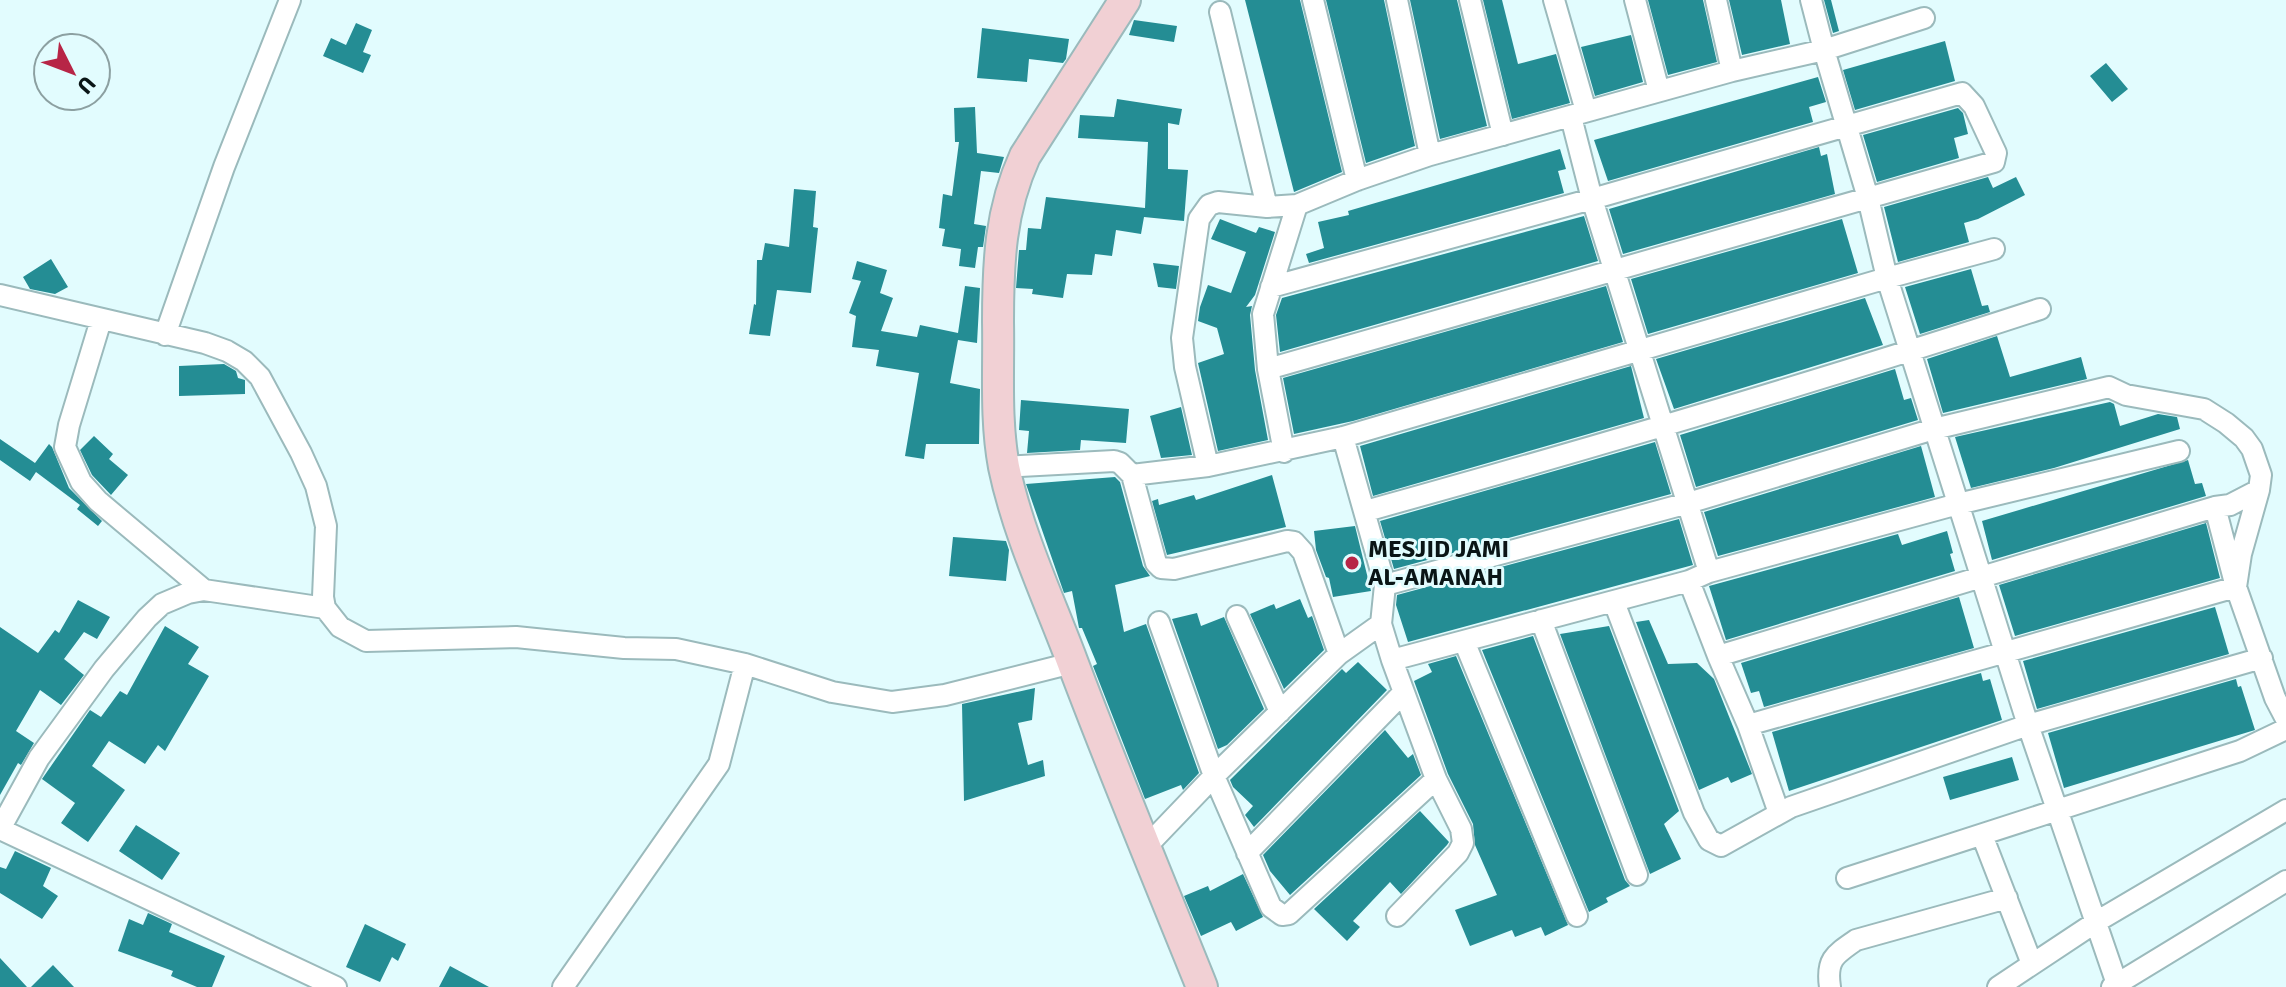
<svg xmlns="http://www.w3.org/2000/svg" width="2286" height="987" viewBox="0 0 2286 987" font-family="Signika,sans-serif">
<rect width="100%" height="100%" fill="#e2fcfe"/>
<!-- building -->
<path fill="#248d94" d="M1245,0H1300L1342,172L1294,192Z
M1326,0H1384L1415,146L1366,163Z
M1410,0H1457L1487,126L1440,139Z
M1483,0H1502L1518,64L1556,54L1570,103L1512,119Z
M1648,0H1703L1717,62L1668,75Z
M1729,0H1781L1790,44L1742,55Z
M1824,0H1831L1839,31L1833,33Z
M1134,20L1177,26L1174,42L1129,35Z
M356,23L372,30L363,52L371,55L363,73L323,56L331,38L346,45Z
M982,28L1069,39L1066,59L1063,63L1029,59L1027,82L977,78Z
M1631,35L1643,82L1595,96L1581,47Z
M1945,41L1955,81L1855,110L1843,70Z
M2106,63L2128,89L2112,102L2090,76Z
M1818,77L1826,102L1809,107L1813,122L1608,181L1594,140Z
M1117,99L1182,109L1179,125L1168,123V169L1188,170L1184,221L1144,217L1141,234L1116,230L1112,256L1095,254L1092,275L1067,274L1063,298L1032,294L1033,289L1016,288L1019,250H1026L1028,228L1041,229L1046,197L1145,208L1148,142L1078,138L1080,115L1114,117Z
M975,107L977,153L1004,157L999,173L981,171L974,224L986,226L983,247H978L975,268L959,266L961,249L942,246L945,229L939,228L943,194L952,196L959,142H955L954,108Z
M1958,108L1963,113L1968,134L1954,138L1959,158L1877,182L1863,135Z
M1819,147L1821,156L1827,154L1835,194L1623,254L1609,209Z
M1560,149L1566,169L1558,171L1564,193L1309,263L1306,254L1324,248L1318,222L1349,215L1348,211Z
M1988,177L1993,188L2016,177L2025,195L1978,219L1964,223L1969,242L1898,262L1884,207Z
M794,189L816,191L813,227L818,228L811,293L777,290L770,336L749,334L754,304L756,305L757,260H762L765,243L789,247Z
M1584,216L1598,261L1280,352L1276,315L1282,298Z
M1220,219L1256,233L1259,227L1275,232L1255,295L1246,307L1252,306L1250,315L1255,370L1268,440L1218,451L1198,363L1224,354L1217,328L1198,321L1200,307L1208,285L1231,293L1246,252L1211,239Z
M1842,219L1858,273L1648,334L1631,279Z
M51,259L68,287L55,294L30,289L23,277Z
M857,261L887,270L880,293L893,298L881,331L917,337L920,325L958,333L965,286L980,288L977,343L958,340L950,383L980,389L979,444H926L924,459L905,456L919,373L876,366L879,350L852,347L856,316L849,313L861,281L852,279Z
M1153,263L1179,266L1176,289L1158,287Z
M1971,269L1982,306L1988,305L1990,312L1920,334L1905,287Z
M1606,286L1623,342L1353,421L1294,434L1283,378Z
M1865,298L1883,345L1674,409L1656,359Z
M1997,336L2010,377L2081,357L2087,379L1943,413L1927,359Z
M224,364L236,371L238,378L245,380V394L179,396V366Z
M1631,366L1644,418L1373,496L1360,446Z
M1895,369L1904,400L1911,398L1918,420L1696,487L1680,435Z
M1021,400L1129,409L1126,443L1081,440L1080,450L1027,453L1029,431L1019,430Z
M2110,402L2114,404L2120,426L2158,414L2177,417L2180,429L2054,468L1971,488L1955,437Z
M1181,407L1192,455L1161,458L1150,416Z
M94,436L113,454L109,459L128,475L111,495L92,475L80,450Z
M0,439L35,463L49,444L52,447L69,488L102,521L98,526L77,509L80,505L36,472L30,481L0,460Z
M1655,442L1671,494L1394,569L1380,521Z
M1921,446L1935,497L1718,556L1704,512Z
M2188,460L2195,484L2202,483L2206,496L1992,560L1982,521Z
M1272,475L1286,527L1167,555L1152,501L1158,499L1159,505L1194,495L1196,500Z
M1115,477L1120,482L1143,566L1150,576L1115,585L1124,632L1146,624L1199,773L1183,790L1181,785L1145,799L1093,666L1097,664L1082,628H1079L1072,591L1064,593L1026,484Z
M1679,519L1693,565L1408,642L1396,605L1397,595Z
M2206,523L2220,578L2015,636L1999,585Z
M1355,526L1371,591L1333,597L1329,578L1326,577L1316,550L1314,531Z
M1947,531L1953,553L1950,554L1955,571L1726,640L1709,586L1898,534L1902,545Z
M953,537L1006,541L1009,550L1006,581L949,576Z
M1959,597L1974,648L1764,707L1759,691L1751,693L1741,663Z
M1300,599L1308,618L1312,616L1324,650L1284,689L1250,614L1274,604L1276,609Z
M78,600L110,617L97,639L84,632L64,659L84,675L61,705L40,690L16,731L34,743L21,765L18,763L0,795V627L38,653L55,630L59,633Z
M2215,607L2229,654L2037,709L2023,661Z
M1197,613L1201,626L1224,617L1264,709L1227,745L1218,749L1172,619Z
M1649,620L1668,664L1697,663L1714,679L1752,774L1731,783L1728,777L1699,790L1636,622Z
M165,626L199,647L188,664L209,676L165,751L158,745L145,764L109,741L92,766L125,790L88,842L61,823L75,803L42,779L90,710L101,717L120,691L127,695Z
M1609,626L1679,811L1664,824L1681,859L1650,874L1560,634Z
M1533,636L1625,880L1630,886L1606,898L1608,902L1589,912L1482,650Z
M1456,656L1568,925L1545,936L1541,927L1515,937L1512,930L1470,946L1455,910L1497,895L1475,845L1473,824L1448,774L1414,681L1432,672L1428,664Z
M1358,662L1387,690L1254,827L1245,815L1253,806L1233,787L1230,780L1342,669L1346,673Z
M1981,673L1983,681L1990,679L2002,720L1789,791L1772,732Z
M2236,679L2238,687L2241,686L2255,730L2064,788L2048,733Z
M1035,688L1032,720L1018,723L1028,765L1043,760L1045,776L964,801L962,704Z
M1385,730L1408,758L1413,754L1421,775L1290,895L1270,871L1263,855Z
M2012,757L2019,780L1950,800L1943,777Z
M1420,811L1449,842L1447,845L1401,894L1390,882L1353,921L1360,927L1347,941L1314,909Z
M136,825L180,853L162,880L119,851Z
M15,851L51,868L43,886L58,896L42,919L0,893V867L6,869Z
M1243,874L1263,917L1236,931L1231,922L1201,936L1184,896L1208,886L1210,891Z
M148,913L172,924L169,932L225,956L212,987H197L171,976L173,971L118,951L129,919L143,925Z
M365,924L406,944L398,961L392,957L380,982L346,967Z
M0,958L27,987H0Z
M53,965L74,987H31Z
M450,966L489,987H439Z"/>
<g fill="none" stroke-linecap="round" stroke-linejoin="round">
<!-- street casing -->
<g stroke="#9bbabc" stroke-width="24">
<path id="street" d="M1313,0L1357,180
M1397,0L1430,155
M1470,0L1503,135
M1554,0L1586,111
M1635,0L1659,91
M1716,0L1732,71
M1811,0L1824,50L1924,18
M1220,12L1267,207
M1571,117L1592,199L1709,572
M1994,249L1887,278L1343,437L1208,466L1185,367L1182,338L1199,219L1209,205L1218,202L1267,207L1297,205L1357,180L1430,155L1732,71L1824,50L1868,198L1887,278L2028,725L2117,984L2112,987
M0,295L205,343L227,351L244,361L260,377L301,453L316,486L326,526L323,597L325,608L340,627L366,641L516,637L624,648L676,649L745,664
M101,320L69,425L65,447L81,482L98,501L204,590
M165,335L224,167L290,0
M1268,369L1994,162L1996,153L1974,106L1962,93L1592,199L1271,287
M1343,437L1385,585L1381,624L1392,660L1689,581L1709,572L1958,504L2179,451
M1284,452L1268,369L1263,314L1297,205
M1004,467L1114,461L1120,463L1132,475L1156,563L1161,568L1174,569L1287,541L1294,542L1303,552L1339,654
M1132,475L1208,466
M2215,507L2236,587L2275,698L2286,719
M1366,511C1592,448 1817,382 2040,309
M1689,581L1718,656L1748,725L1779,813
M1385,585L1688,503L1934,429L2109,387L2126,395L2204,409L2226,423L2244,438L2252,449L2261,475L2259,490L2230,505L2215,507L1718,656
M1614,602L1694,813L1709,840L1721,846L1791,807L2028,725L2262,658
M1237,616L1280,712
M1541,620L1637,875
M1159,622L1214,776L1271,907L1282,915L1289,914L1436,779
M1464,641L1577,916
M1392,660L1436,779L1461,829L1463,843L1458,853L1397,916
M1748,725L2236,587L2241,554L2259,490
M0,829L39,758L104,669L147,618L162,604L188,593L204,590L325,608
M0,829L336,987
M1982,835L2032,964
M1144,849L1214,776L1339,654L1381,624
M1247,853L1402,694
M1847,878L2240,751L2286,729
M2117,984L2286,881
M563,987L719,764L745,664L832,692L892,702L945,695L1072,663
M1830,987C1826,960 1834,955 1856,940L2007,898
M1998,987L2096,922L2286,810"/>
</g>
<!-- secondary casing -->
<g stroke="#9bbabc" stroke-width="34">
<path id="secondary" d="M1125,0L1025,156C1000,211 998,262 998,322C999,369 995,419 1004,467C1018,534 1048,597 1072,661C1113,770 1158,878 1202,987"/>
</g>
<!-- street -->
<use href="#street" stroke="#fff" stroke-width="20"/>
<!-- secondary -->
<use href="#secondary" stroke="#f1d0d4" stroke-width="30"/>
</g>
<!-- markers -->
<circle fill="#b72546" stroke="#e2fcfe" stroke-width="3" cx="1352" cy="563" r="8"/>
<g text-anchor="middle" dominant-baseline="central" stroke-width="6" stroke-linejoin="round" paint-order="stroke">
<!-- poi labels -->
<g font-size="24" font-weight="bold" fill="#0a1516" stroke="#e2fcfe" text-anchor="start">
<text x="1368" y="549">MESJID JAMI<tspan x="1368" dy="28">AL-AMANAH</tspan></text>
</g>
</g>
<!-- north arrow -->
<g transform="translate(72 72) rotate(132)"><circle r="38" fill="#e2fcfe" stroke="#8ca0a1" stroke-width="2"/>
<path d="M0-6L14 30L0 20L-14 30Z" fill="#b72546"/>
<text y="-12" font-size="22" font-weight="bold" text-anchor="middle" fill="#0a1516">U</text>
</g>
</svg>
